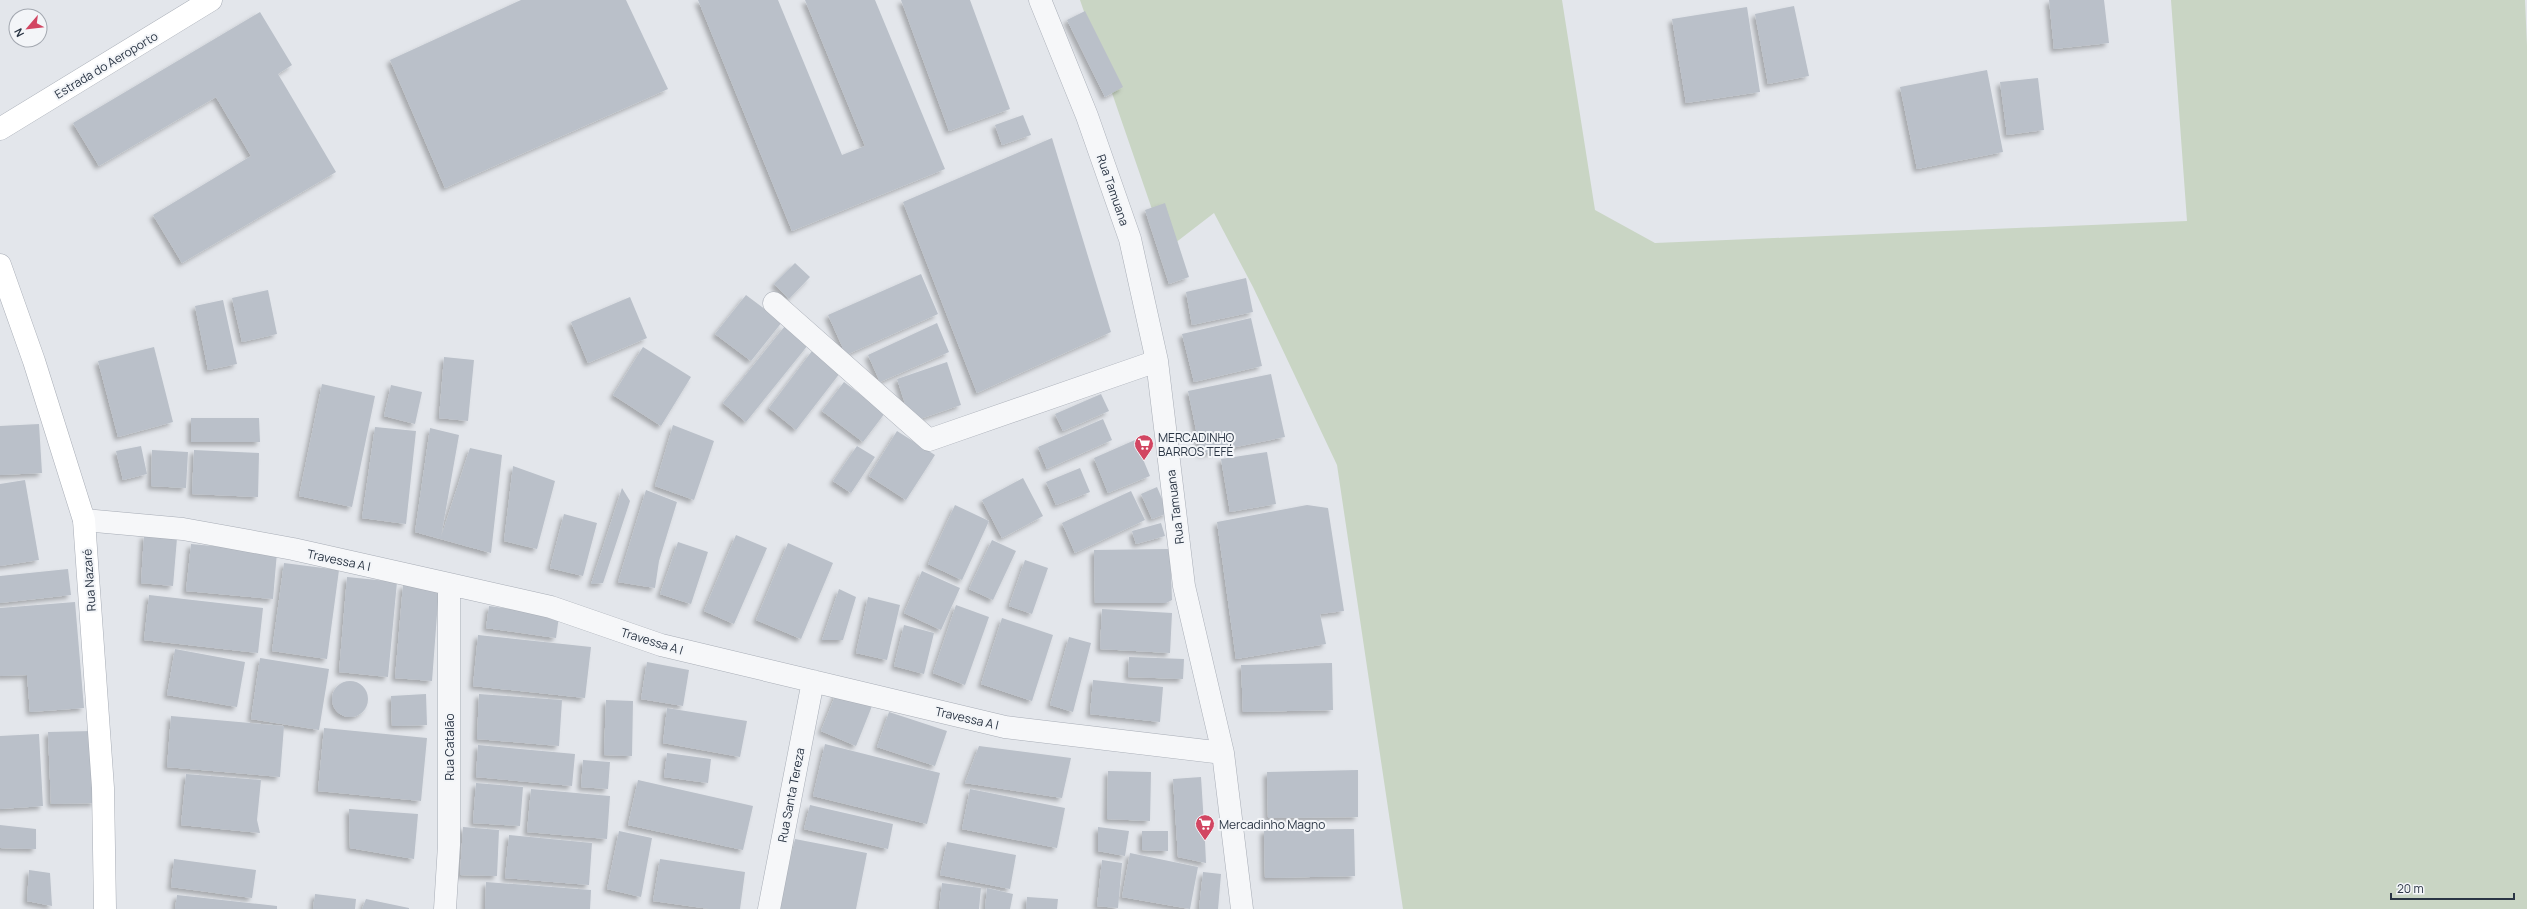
<svg xmlns="http://www.w3.org/2000/svg" width="2527" height="909" viewBox="0 0 2527 909" font-family="Manrope,sans-serif">
<defs>
<filter id="shadow"><feDropShadow dx="-3.5" dy="3.5" stdDeviation="2" flood-color="#0004"/></filter>
</defs>
<rect width="100%" height="100%" fill="#e3e6eb"/>
<!-- green -->
<path fill="#c9d5c4" d="M1080,0H1562L1595,210L1655,243L2187,221L2171,0H2525L2527,46V909H1403L1337,465L1253,287L1214,213L1166,250Z"/>
<!-- building -->
<path fill="#bac0c9" filter="url(#shadow)" d="M521,0H626L668,89L445,188L390,60Z
M698,0H778L842,155L865,146L805,0H875L945,169L792,231Z
M901,0H970L1010,109L949,131Z
M2049,0H2104L2109,43L2054,49Z
M1794,6L1809,76L1768,84L1755,14Z
M1747,7L1760,92L1686,103L1672,19Z
M1085,11L1123,87L1105,97L1067,20Z
M260,12L292,65L278,74L336,172L182,263L153,215L251,156L216,97L99,166L73,123Z
M1987,70L2003,152L1917,169L1900,87Z
M2038,78L2044,130L2007,135L2000,82Z
M1023,115L1031,135L1002,145L995,125Z
M1052,138L1111,332L977,393L903,202Z
M1165,203L1189,277L1169,284L1145,210Z
M795,263L810,277L789,299L774,284Z
M921,274L938,314L846,355L828,315Z
M1246,278L1253,312L1192,325L1186,292Z
M268,290L277,334L242,342L232,298Z
M746,295L782,322L751,361L715,334Z
M630,297L647,338L588,363L571,322Z
M223,300L237,364L208,370L195,306Z
M1251,318L1262,366L1194,382L1182,334Z
M937,323L949,352L880,382L868,355Z
M785,326L808,345L746,422L723,403Z
M154,347L173,422L118,437L98,361Z
M643,347L691,377L661,426L613,395Z
M812,351L840,373L796,430L769,408Z
M444,357L474,360L468,421L439,418Z
M947,362L961,405L911,422L897,379Z
M1271,374L1285,437L1201,454L1188,391Z
M844,382L885,413L863,442L822,411Z
M322,384L375,396L352,507L299,496Z
M391,385L422,392L415,424L384,416Z
M1101,394L1109,411L1063,431L1055,414Z
M191,418H259L260,442H191Z
M1103,419L1112,440L1047,469L1038,447Z
M39,424L42,473L0,475V426Z
M673,425L714,441L694,500L655,486Z
M375,427L416,431L406,524L362,518Z
M430,428L459,435L441,537L470,448L502,455L491,553L415,532Z
M897,431L935,455L906,500L869,476Z
M1135,440L1150,476L1108,493L1094,458Z
M141,446L147,474L123,480L116,451Z
M857,446L875,457L851,493L833,481Z
M152,450L188,452L186,488L151,486Z
M194,450L259,453L258,497L192,494Z
M1267,452L1276,504L1230,512L1221,459Z
M513,466L555,481L537,549L504,541Z
M1080,468L1090,492L1056,505L1046,482Z
M1023,478L1043,516L1002,538L982,500Z
M25,480L39,560L0,566V484Z
M1157,487L1168,513L1152,519L1141,494Z
M622,488L630,501L603,583L591,584Z
M646,490L677,502L659,561L655,588L618,582Z
M1131,491L1145,520L1075,553L1062,523Z
M955,505L989,521L962,580L928,564Z
M1307,505L1328,508L1344,611L1320,614L1326,644L1236,659L1217,522Z
M564,514L597,523L583,576L550,568Z
M1161,523L1165,536L1136,544L1132,531Z
M144,535L177,538L173,586L141,583Z
M736,535L767,548L734,624L704,611Z
M992,540L1016,551L993,600L969,589Z
M678,542L708,552L691,604L660,594Z
M788,543L833,563L801,639L756,620Z
M191,544L277,552L273,599L186,591Z
M1170,549L1172,600L1166,603H1095L1094,550Z
M1025,560L1048,568L1032,614L1009,606Z
M284,563L339,570L327,659L272,651Z
M68,569L71,595L0,603V576Z
M922,571L960,588L941,630L904,613Z
M347,577L397,582L388,677L339,672Z
M403,585L439,588L432,681L395,678Z
M839,589L856,597L843,640H822Z
M149,595L263,608L258,653L144,640Z
M868,597L900,605L887,660L856,653Z
M75,602L84,708L30,712L27,675L0,676V608Z
M956,605L989,617L965,685L933,673Z
M489,606L559,616L556,638L486,628Z
M1102,609L1172,613L1170,653L1100,649Z
M1002,618L1053,635L1032,701L981,684Z
M904,625L934,633L924,674L894,666Z
M478,635L591,647L585,698L473,686Z
M1069,637L1091,643L1073,712L1050,705Z
M175,649L245,662L237,707L167,695Z
M1129,657L1184,659L1183,679L1128,677Z
M260,658L329,669L319,730L251,719Z
M647,662L689,670L683,706L641,699Z
M1332,663L1333,710L1243,712L1241,665Z
M1093,680L1163,687L1160,722L1090,714Z
M332 699a18 18 0 1 1 36 0a18 18 0 1 1-36 0Z
M837,691L872,706L856,746L821,731Z
M426,694L427,725L392,726L391,696Z
M479,694L562,700L559,746L477,739Z
M606,700L633,701L632,756L604,755Z
M667,708L747,721L740,757L663,743Z
M889,712L947,731L935,766L877,747Z
M171,716L284,726L280,777L167,767Z
M324,728L427,738L421,801L318,791Z
M93,731L95,803L51,804L48,732Z
M39,734L43,806L0,809V736Z
M825,744L940,773L927,824L813,796Z
M478,745L575,754L572,786L476,777Z
M979,746L1071,758L1062,798L965,783Z
M667,753L711,759L708,783L664,777Z
M583,760L610,762L608,789L581,787Z
M1358,770V817L1268,818L1267,772Z
M1108,771L1151,772L1150,821L1107,819Z
M186,774L261,780L257,820L260,833L181,825Z
M1201,777L1205,841L1206,863L1178,857L1173,779Z
M638,780L753,806L743,850L628,825Z
M476,783L523,787L520,826L473,823Z
M531,789L610,796L607,839L527,832Z
M970,789L1065,808L1057,848L962,829Z
M810,805L893,824L888,849L804,829Z
M349,809L418,814L414,859L350,848Z
M0,825L36,829V849L0,848Z
M463,827L499,830L497,876L460,875Z
M1098,827L1129,831L1125,856L1098,851Z
M1354,829L1355,876L1265,878L1264,830Z
M619,831L652,838L641,897L607,889Z
M1142,831H1168V851L1142,850Z
M509,835L592,843L589,885L505,878Z
M795,839L867,853L856,909H779Z
M947,842L1016,855L1010,889L940,875Z
M1130,853L1198,867L1190,909L1122,897Z
M174,859L256,870L252,898L171,887Z
M660,859L745,872L740,909H710L653,901Z
M1102,860L1122,863L1118,908L1097,906Z
M29,870L50,873L52,906L27,901Z
M1203,872L1221,874L1218,909H1199Z
M486,882L591,890L590,909H485Z
M942,883L981,888L979,909H939Z
M987,888L1013,894L1010,909H985Z
M315,894L356,899L355,909H313Z
M177,895L277,906V909H175Z
M1027,897L1058,899L1057,909H1026Z
M366,899L409,908V909H362Z"/>
<g fill="none" stroke-linecap="round" stroke-linejoin="round">
<!-- street casing -->
<g stroke="#a8adb6" stroke-width="23">
<path id="street" d="M1040,0L1087,116L1130,239L1157,361L1184,586L1223,753L1242,909
M774,303L929,440L1157,361
M84,520L183,529L293,549L449,584L551,607L661,645L1005,727L1223,753
M445,909L449,845V584
M769,909L813,681"/>
</g>
<!-- secondary casing -->
<g stroke="#a8adb6" stroke-width="23">
<path id="secondary" d="M0,129L211,0
M0,265L34,361L84,520L103,788L105,909"/>
</g>
<!-- street -->
<use href="#street" stroke="#f6f7f9" stroke-width="22"/>
<!-- secondary -->
<use href="#secondary" stroke="#fff" stroke-width="22"/>
</g>
<!-- icons -->
<defs>
<g id="supermarket-pin" transform="scale(1)"><path d="M0 17L-7.5 6A9.5 9.5 0 1 1 7.5 6Z" fill="#d24662" stroke="#f3f5f8"/><path d="M-6-5.5h2.5l.6 2H6L4.5 2H-2.5L-4.4-4H-6ZM-1.5 3.2a1.3 1.3 0 1 0 .1 0ZM3 3.2a1.3 1.3 0 1 0 .1 0Z" fill="#fff"/></g>
</defs>
<g fill-rule="evenodd">
<use href="#supermarket-pin" x="1144" y="444"/>
<use href="#supermarket-pin" x="1205" y="824"/>
</g>
<g text-anchor="middle" dominant-baseline="central" stroke-width="4" stroke-linejoin="round" paint-order="stroke">
<!-- street labels -->
<g font-size="12" fill="#2a3544" stroke="#f3f5f8">
<text transform="translate(106 65) rotate(-31)">Estrada do Aeroporto</text>
<text transform="translate(1113 190) rotate(71)">Rua Tamuana</text>
<text transform="translate(1175 507) rotate(-97)">Rua Tamuana</text>
<text transform="translate(339 560) rotate(12)">Travessa A I</text>
<text transform="translate(89 580) rotate(-94)">Rua Nazaré</text>
<text transform="translate(652 641) rotate(17)">Travessa A I</text>
<text transform="translate(967 718) rotate(13)">Travessa A I</text>
<text transform="translate(449 747) rotate(-90)">Rua Catalão</text>
<text transform="translate(791 795) rotate(-79)">Rua Santa Tereza</text>
</g>
<!-- poi labels -->
<g font-size="12" fill="#2a3544" stroke="#f3f5f8" text-anchor="start">
<text x="1158" y="437">MERCADINHO<tspan x="1158" dy="14">BARROS TEFÉ</tspan></text>
<text x="1219" y="824">Mercadinho Magno</text>
</g>
</g>
<!-- north arrow -->
<g transform="translate(28 28) rotate(242)"><circle r="19" fill="#f3f5f8" stroke="#a3a8b0"/>
<path d="M0-3L7 15L0 10L-7 15Z" fill="#d24662"/>
<text y="-6" font-size="11" font-weight="bold" text-anchor="middle" fill="#2a3544">N</text>
</g>
<!-- scale -->
<path d="M2391 893v6h123v-6" fill="none" stroke="#2a3544" stroke-width="2"/>
<text x="2397" y="893" font-size="12" fill="#2a3544" stroke="#f3f5f8" stroke-width="3" paint-order="stroke">20 m</text>
</svg>
